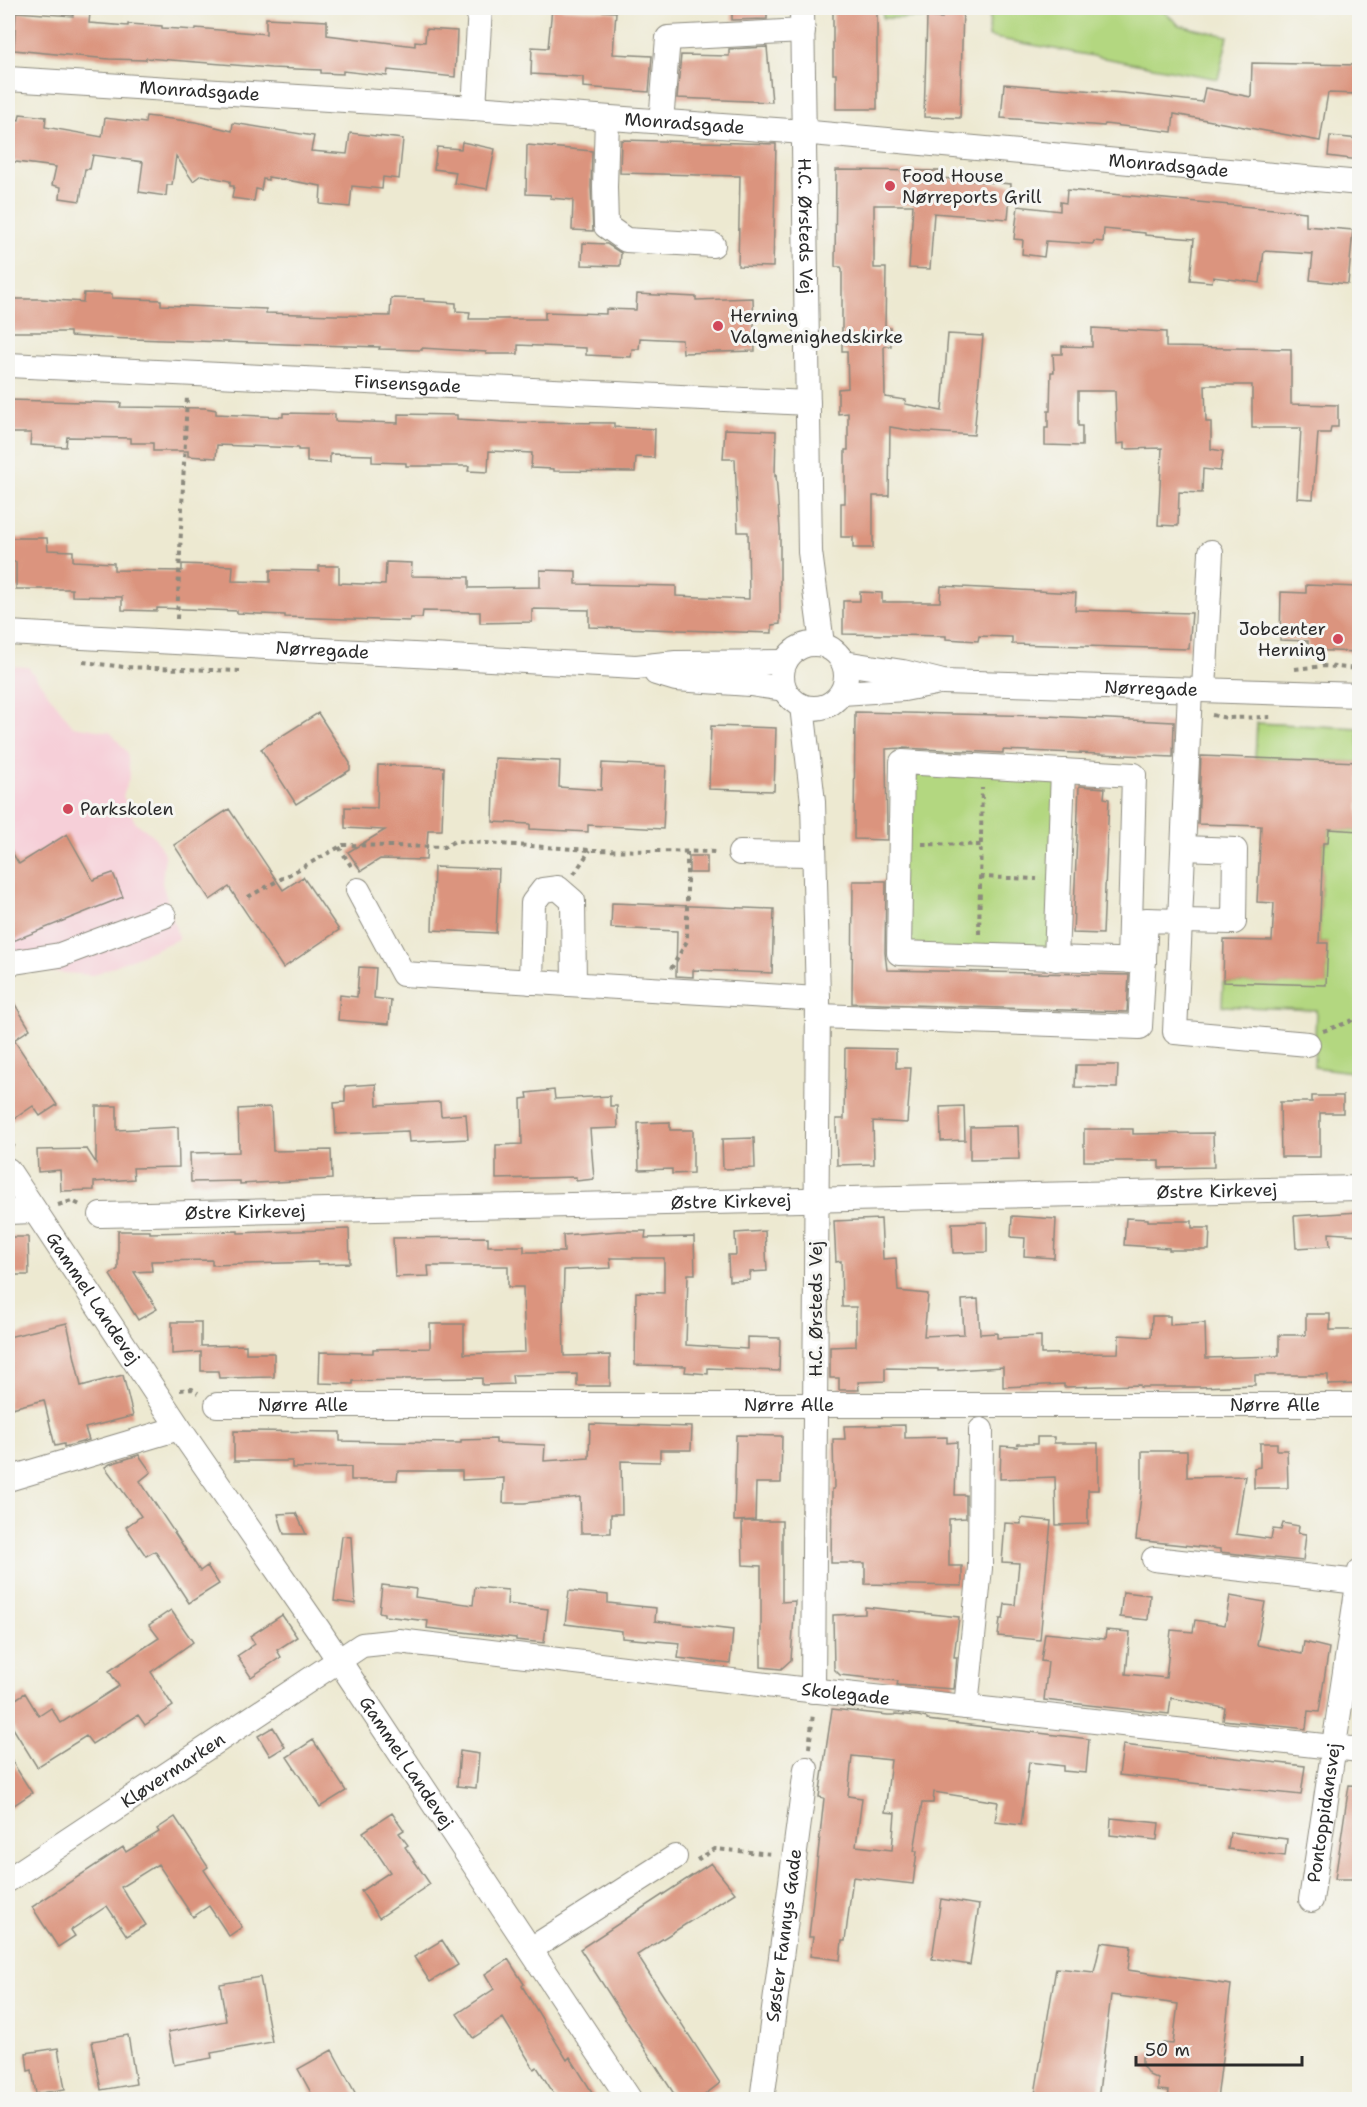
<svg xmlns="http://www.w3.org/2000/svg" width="1367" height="2107" viewBox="0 0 1367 2107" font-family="'Shantell Sans',sans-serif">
<rect width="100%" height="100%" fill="#f6f6f2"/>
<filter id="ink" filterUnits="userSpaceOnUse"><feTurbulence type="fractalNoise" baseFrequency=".0167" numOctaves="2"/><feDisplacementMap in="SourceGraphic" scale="12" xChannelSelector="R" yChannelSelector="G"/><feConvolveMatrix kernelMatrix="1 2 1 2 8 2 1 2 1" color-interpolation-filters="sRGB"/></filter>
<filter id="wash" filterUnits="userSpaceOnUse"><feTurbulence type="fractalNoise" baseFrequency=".008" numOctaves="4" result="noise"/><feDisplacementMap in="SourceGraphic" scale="24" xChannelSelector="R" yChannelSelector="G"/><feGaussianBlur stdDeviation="1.35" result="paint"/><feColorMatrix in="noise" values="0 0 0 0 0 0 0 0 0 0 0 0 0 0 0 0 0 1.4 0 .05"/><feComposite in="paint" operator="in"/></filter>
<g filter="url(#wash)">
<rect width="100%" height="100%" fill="#ede9d1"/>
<!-- built -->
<path fill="#f6cfd8" d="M8,666L28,667L73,726L110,732L127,752L130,775L123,796L135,822L154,836L165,855L162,883L179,939L93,975L8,969Z"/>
<!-- green -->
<path fill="#b3d780" stroke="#6f8156" stroke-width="1.5" d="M882,8H942V18H883Z
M990,8H1160L1179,25L1228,36L1218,79L989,37Z
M1257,723L1359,728V762L1255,758Z
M902,762L1063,771L1056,959L899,953Z
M1329,829L1359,831V1073L1314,1067L1316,1010L1222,1006L1223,982L1326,984L1327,943H1319L1323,843H1328Z"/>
<g id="blocks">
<!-- building -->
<path fill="#db947e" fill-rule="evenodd" d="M552,8L616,12L613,54L652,56L649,92L583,87V77L531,74L532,47L548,48Z
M732,8H767V19L732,20Z
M833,8H871V12H877V109H836V74H833Z
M942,8H963L960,118L924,117L927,17L942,18Z
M16,12L73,16V12L90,13L89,23L128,26V24L162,26V28L196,30V28L266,34V18L327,21V35L415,46V41L425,42L426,29L457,31L455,77L388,70L387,76L343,71V74L321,73V70L271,68L146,58V60L109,59L14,50Z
M767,47L772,102L677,98L681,55L729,56V49Z
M1252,63L1359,65V94L1328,93L1320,141L1174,114L1172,132L1105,124L1104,126L1001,118L1004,84L1123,93L1202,102L1205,88L1251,97Z
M20,114L46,117L45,127L102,137L105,118L145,123L146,116L196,122L232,131L233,123L314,136L311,151L347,154L350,133L403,139L399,179L383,177L382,189L352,186L350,207L320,204L321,186L268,177V180L263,179L261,190L256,189L254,201L232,198L234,186H230V181L201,175L193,181L176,156L172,185H167L166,196L139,192L143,162L93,155L90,169H85L80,201L60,198L61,187L52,185L56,167L8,161L12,119L19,120Z
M1330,136L1359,139V160L1328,156Z
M621,140L776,144L773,267L738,266L740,176L620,173Z
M462,142L495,149L487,189L454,183L456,172L434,169L437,147L461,149Z
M527,145L592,151L591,187L593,231L572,230L573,200L550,198L551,195L526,194Z
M836,170L941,171V178L1011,184L1008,219L934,213L930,269L909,268L913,205H874V268H886L885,328H890L891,346H884L885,397L906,400L905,404L942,411L948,334L983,336L974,435L914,431L890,427L889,496H873V548H853V537H841V503H845V450H848V413L838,414V389L848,388L847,351H842V269L841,267H835Z
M1067,190L1306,212V226L1353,230L1348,284L1310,280L1313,254L1264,251L1260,283L1213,277L1212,282L1190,280L1194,239L1145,235V233L1104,229L1103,242L1094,241L1093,244L1046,241L1044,257L1022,254L1023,240L1014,239L1018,206L1060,211V202L1066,203Z
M583,243L607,244L621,253L620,266L582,265Z
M84,293L112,294V298L161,300V305L266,309V313L335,315L390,316L391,298L424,299V301L456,303V311L470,312L469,319H545V312L606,314V309L636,310L637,294L696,297V300L753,298L755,351L683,353L682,340L640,338L639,349H632L631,357L586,355V348L518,345V354H486V352L422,348V350L379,349L380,347L103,338L70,336V332H8V299H41L83,302Z
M1092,328L1166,332V347L1291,349V404L1338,405V427H1331L1330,433H1318L1313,499L1297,498L1301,428H1252V385H1205L1206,422H1211V449L1223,451L1220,471L1203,469L1202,493L1179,492L1178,526L1158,525L1162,448L1124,449V443L1117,444L1115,391H1078V426H1082V446L1045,445V428H1048V411H1050L1051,372H1054L1053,354H1062V346L1092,347Z
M8,400L121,403L120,407L205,408L216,410V414L238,415L283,417V413L335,414V421L398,423V414L457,415V419L505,422L614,423V427L655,429L654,458L636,457L635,472L554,471V469L531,468L532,453L489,451L488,472L468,471L469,466H406V463L372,462V455L330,454V463L307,462V450H298V448L217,445L216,458L188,456V451H153V443H131V438L67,437L66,447L30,445L31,433H8Z
M725,429L776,431L775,476L776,475L780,530V624L772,625V633L589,627V610L532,609V622L480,623V612L423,611L422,618H410V621L285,617V615L237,613V611L157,608V611L122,610V597L72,596V589H16V562H8V538H47L48,550L73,551V561L114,563V570L182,571V564L233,566L232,581L270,582V570L319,571V566H339V583L385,585L386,562L412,563L411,576L469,577V588L540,587V570L576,571V584L676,586V596L749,599L748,532H738L735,459H723Z
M1306,585L1359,587V652L1308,650V641L1280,640L1281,592L1306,593Z
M941,586L1076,593L1075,610L1192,613L1189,649L1012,644V637L979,636L978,641L946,639V636L843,634V601H860V592L882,593V602H940Z
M855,712L1046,716L1174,722L1173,757L1003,750V753L903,748L886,749L887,840L854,839Z
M318,713L350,763V770L296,804L261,749Z
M711,726L776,728L774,791L709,789Z
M1201,756L1359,762V831L1329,829L1328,843H1323L1319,943H1328L1326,985L1223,982L1224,940L1272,941L1274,903L1257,902L1261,826L1198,824Z
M495,758L560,761L559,787L601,790L602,763L666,766L663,829L588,825V832L530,829V824L493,822Z
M378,765L444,767L442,830H428L426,860L380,859L361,871L348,852L385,830L345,828V807L377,808Z
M1079,786L1105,788L1104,798L1109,799L1103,934L1073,933Z
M229,809L283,890L303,877L339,930L283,968L229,887L210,900L174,845Z
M67,834L93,880L113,873L123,897L8,943V846L19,864Z
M689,856H707V873H689Z
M434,867L499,869L496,933L432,930Z
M853,881H886L885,953L887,970L1129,975L1127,1012L852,1003Z
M612,903L774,909L772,973L693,970V977L676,976L677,931L611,928Z
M359,967L376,968L374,998L391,1000L389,1024L338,1020L340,995L357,997Z
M8,993L30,1029L14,1040L57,1105L40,1116L33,1106L8,1123Z
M845,1048L896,1049V1068H911L907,1123L873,1121L874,1164L837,1165L836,1119H844Z
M1076,1065H1118L1117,1088L1075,1087Z
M376,1084L377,1105L440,1102L441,1116L466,1114L468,1139L409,1142L408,1131L336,1134L334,1103L345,1102V1086Z
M554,1090L555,1099L610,1096V1106H617L618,1128L590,1129L594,1179L576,1181V1177L496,1179V1145L522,1144L521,1099L528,1098L527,1093Z
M1312,1096H1343V1113H1320V1157H1281L1280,1102H1312Z
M96,1106H117V1130L178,1127L179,1167L133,1168L134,1179L94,1182V1190L61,1191L60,1170L38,1172L37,1150L87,1149L96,1163Z
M964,1106L965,1140L941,1141L940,1107Z
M271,1107L273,1151L331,1150L332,1179L240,1184V1181L191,1182L190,1153L239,1152L238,1109Z
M670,1122V1130H693V1173L672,1174V1169L639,1170L638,1123Z
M1018,1126L1019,1159L970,1160V1127Z
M1084,1129H1133V1134L1213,1133L1214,1167L1159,1168V1161H1084Z
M754,1138L755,1168L723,1169L722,1139Z
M1359,1212V1235L1329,1233L1330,1246L1296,1248L1294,1216Z
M1012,1216L1056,1219L1054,1258L1024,1256L1025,1238L1011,1237Z
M1126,1218L1148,1219V1221H1192V1228H1210L1209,1250H1169V1248L1124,1245Z
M881,1219L883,1259L896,1258L898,1291L928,1294L924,1336L964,1334L962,1300L978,1299L980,1334L997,1333V1338L1041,1336V1354L1118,1353L1119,1335L1151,1337L1152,1316H1170V1325L1205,1323L1206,1358L1279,1356V1335H1306V1314H1330V1330H1356V1364H1359V1384L1328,1385V1375H1255V1385L1200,1387H1140V1385L1064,1387V1384L1003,1387V1367L938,1371V1369L885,1368V1381L858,1382L859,1390H839V1378H830V1347L856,1346V1307H842L841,1261L836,1262L834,1221Z
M987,1222V1252L953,1253L952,1223Z
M349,1229L350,1263L318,1264V1262L212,1265V1260L151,1261L152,1271L134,1272L157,1309L138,1320L110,1275L118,1269V1231H150V1233L238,1231V1233Z
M620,1231H646L645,1238L694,1237L695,1274H688L686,1345L747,1349V1337L780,1338L779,1371L708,1368V1374L685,1372L686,1366L635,1365L636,1292L664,1293V1258H610L611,1268L564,1270L563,1309L564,1356L610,1355V1386H577V1374L512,1375L513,1384L482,1385V1378L403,1379V1380L353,1381V1384L319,1383L320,1352L373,1353V1349L430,1348V1324H464V1354L525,1352L523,1287H508V1266H428L429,1276L395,1277L393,1238L488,1237V1246H524V1252H564L563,1235Z
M765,1231L767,1271L750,1272V1280L729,1281L728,1255H736L735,1233Z
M8,1237H28L29,1275H8Z
M172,1322H201V1346L246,1345V1353H274V1377L219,1378L218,1371H201V1352L172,1354Z
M67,1323L81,1386L123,1375L133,1416L85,1428L89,1440L64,1447V1444L55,1446L44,1400L8,1409V1337Z
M590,1424L692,1427L691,1450H660V1462L621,1461L622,1514H611V1533H581L580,1497L524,1503H503L504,1478L462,1480V1471H398L397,1480H351V1467L292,1468V1461H234V1431L340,1432V1441L386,1442L461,1443V1440L496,1439V1443L545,1445L544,1461L589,1458Z
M905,1425V1438L947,1437V1443L957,1442L955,1495H966V1518L949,1519V1566H962V1586L865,1584V1563H831L832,1489H834L833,1439H845L844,1426Z
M736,1435L782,1436L781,1483H756L755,1520L734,1521Z
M1037,1437H1054V1443H1098V1490H1088V1524L1056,1525L1055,1477L1000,1479L1001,1446L1017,1447L1018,1444H1037Z
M1260,1443H1277V1450H1287L1288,1488H1254V1468L1260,1467Z
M1142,1451H1187V1477L1245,1476L1236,1534L1271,1539L1273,1529L1281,1530L1283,1523L1299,1526L1298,1533L1306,1534L1303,1561L1220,1552V1549L1136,1540L1142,1487Z
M139,1455L151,1472L140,1481L200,1571L207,1566L219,1584L189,1603L155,1551L146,1556L126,1527L141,1516L105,1467L110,1464Z
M296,1513L306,1534H284L278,1514Z
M1021,1518L1051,1521L1040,1640L998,1636L1000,1619H1003L1005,1604L1015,1605L1019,1563L1002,1562L1005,1523L1021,1524Z
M742,1521H782V1602L795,1601L791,1660L781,1669L761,1667V1566L743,1565Z
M342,1536L351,1537L355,1604L334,1601Z
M382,1585L416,1589L415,1597L473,1605L475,1587L508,1590L507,1604L548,1609L544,1643L516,1640V1638L427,1628L428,1621L384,1616V1613L379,1612Z
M569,1591L608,1595V1603L656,1608L655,1621L733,1630L730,1664L678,1658L680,1643L622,1638V1631L565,1624Z
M1123,1592L1150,1595L1148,1620L1120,1617Z
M1230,1596L1265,1602L1257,1645L1302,1654L1304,1642L1329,1648L1319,1712L1308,1711L1306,1729L1223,1720L1225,1708L1171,1698L1169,1714L1044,1700L1048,1662L1041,1661L1045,1633L1105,1639L1106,1630L1130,1632L1126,1674L1166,1678L1171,1630L1193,1632L1195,1620L1225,1625Z
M865,1607L959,1617L954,1657H957L954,1689L897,1685L898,1681L840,1675L834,1669L833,1615L865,1614Z
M171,1610L193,1642L151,1672L173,1706L145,1725L138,1715L92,1744L86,1736L37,1767L8,1720V1704L25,1693L39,1716L51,1708L61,1723L119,1686L109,1671L159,1638L149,1625Z
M282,1615L297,1637L277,1650L281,1657L251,1677L237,1656L255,1644L250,1636Z
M832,1709L888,1715H894L895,1714L918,1716L927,1718V1720L1089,1739L1086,1773L1063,1771V1766L1029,1762L1021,1825L995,1822L998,1802L934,1792L933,1803H922L914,1851H917L913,1884L853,1877L845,1941H842L840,1960L810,1956L813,1937H809L824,1798L819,1797ZM852,1756L891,1760L885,1812L895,1813L892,1850L856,1846L862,1798L848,1796Z
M273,1727L285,1747L270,1756L258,1736Z
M313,1740L346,1791L320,1807L287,1757Z
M1123,1745L1305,1766L1301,1795L1119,1775Z
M460,1751L479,1754L476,1788L457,1786Z
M8,1755L32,1793L8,1809Z
M1349,1785L1359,1786V1868L1358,1879H1335Z
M392,1813L404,1830L399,1833L408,1845L405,1847L430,1884L379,1918L361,1891L390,1872L363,1832Z
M175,1817L208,1867L204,1870L242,1927L229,1936L209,1906L193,1917L158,1864L121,1887L146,1925L127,1936L107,1906L71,1930L75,1936L58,1947L32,1907L123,1847L126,1852L159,1832L157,1829Z
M1111,1818L1159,1823L1157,1840L1110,1835Z
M1230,1832L1287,1839L1285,1856L1228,1849Z
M711,1863L735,1893L637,1955L720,2083L698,2100H678L580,1949Z
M941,1899L979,1905L970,1965L932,1959Z
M442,1940L458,1965L430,1982L414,1957Z
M1101,1942L1131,1946L1128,1970L1231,1985L1217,2100H1168L1169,2091L1158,2090V2079L1149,2075L1142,2065V2057L1150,2052L1160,2051L1163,2043L1173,2044L1178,2004L1111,1995L1098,2100H1034L1056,1968L1094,1972Z
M508,1959L524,1984L522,1986L567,2060L570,2057L597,2100H558L537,2067L534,2069L503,2018L473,2038L457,2014L494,1989L485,1974Z
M260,1977L272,2042L211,2053L212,2058L174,2065L168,2032L226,2021L220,1984Z
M128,2035L136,2084L101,2090L92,2041Z
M58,2048L65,2089L36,2094L32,2070L28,2071L26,2053Z
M332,2050L359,2100H315L298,2069Z"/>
</g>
</g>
<g filter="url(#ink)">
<use href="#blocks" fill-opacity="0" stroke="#8c8a7e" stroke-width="1.5"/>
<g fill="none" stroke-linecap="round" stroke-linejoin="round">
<!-- minor casing -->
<g stroke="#8c8a7e" stroke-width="26">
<g id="minor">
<path id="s1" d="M802,8L810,552L822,644"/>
<path id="s2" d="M8,79L474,108L790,131L1360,183"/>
<path d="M474,108L480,8"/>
<path d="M607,118L605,187L606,226L626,240L713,245"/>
<path d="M661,122L668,38L803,31"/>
<path id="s3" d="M8,365L808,403"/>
<path id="s4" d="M8,633L636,667L676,663L785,662"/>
<circle cx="814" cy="676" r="32"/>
<path id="s5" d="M844,663L903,672L943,682L1360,695"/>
<path d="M656,673L676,679L750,684L784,689"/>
<path d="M1204,690L1211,552"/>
<path d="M842,693L904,689L935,683"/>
<path d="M802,706L813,802L818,999L813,1691"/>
<path d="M1184,848L1235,850L1234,922L1180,921L1175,1032L1308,1044"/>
<path d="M740,853L814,854"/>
<path d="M358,890L403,974L818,999"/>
<path d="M1056,959L1063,771"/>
<path d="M1129,961L1134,775L902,762L899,953L1144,961"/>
<path d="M8,963L60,955L164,916"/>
<path d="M531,982L533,903L543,890L558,888L573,901L574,984"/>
<path d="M818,1016L1140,1027L1146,920L1180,921L1190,690"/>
<path id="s6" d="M8,1170L179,1428L318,1629L630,2100"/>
<path d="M8,1212L33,1211"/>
<path id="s7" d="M101,1215L1360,1188"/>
<path id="s8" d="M217,1405H1360"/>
<path d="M8,1479L179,1428"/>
<path d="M1154,1559L1358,1582"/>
<path d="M966,1707L980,1568L981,1430"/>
<path id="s9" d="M8,1880L362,1645L399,1641L800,1689L1360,1750"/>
<path id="s10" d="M1311,1900L1360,1571"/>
<path d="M531,1949L675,1857"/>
<path id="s11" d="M762,2100L806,1769"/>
</g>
</g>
<!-- path -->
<path stroke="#8c8a7e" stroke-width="4" stroke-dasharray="4.5 4.5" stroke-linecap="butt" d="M177,619L187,396
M83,662L124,667L240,671
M1295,669L1324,666L1360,669
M1212,715L1227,718L1273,717
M922,844L981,845
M339,847L353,869
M574,874L590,850
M980,877L1037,879
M248,897L343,845L444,847L455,841L590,850L718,852
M979,934L982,788
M671,969L687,941V852
M1323,1031L1349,1022L1360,1015
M8,1138L14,1147
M58,1205L72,1201L82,1206
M180,1390L192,1389L198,1393
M809,1748L813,1714
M697,1860L715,1849L773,1854"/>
<!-- minor -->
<use href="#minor" stroke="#fff" stroke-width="24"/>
</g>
</g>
<!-- markers -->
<g fill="#d1495b" stroke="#f6f6f2" stroke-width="2">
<circle cx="890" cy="186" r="6"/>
<circle cx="718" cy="326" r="6"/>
<circle cx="1338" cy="639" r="6"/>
<circle cx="68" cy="809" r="6"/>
</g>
<g text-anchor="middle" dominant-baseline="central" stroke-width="6" stroke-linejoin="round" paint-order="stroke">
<!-- street labels -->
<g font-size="18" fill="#2b2b2b" stroke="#f6f6f2">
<text stroke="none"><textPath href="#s2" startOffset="192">Monradsgade</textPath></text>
<text stroke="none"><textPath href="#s2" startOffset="678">Monradsgade</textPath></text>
<text stroke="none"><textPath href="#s2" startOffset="1164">Monradsgade</textPath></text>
<text stroke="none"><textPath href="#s1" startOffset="218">H.C. Ørsteds Vej</textPath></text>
<text stroke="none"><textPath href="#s3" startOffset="400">Finsensgade</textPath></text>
<text stroke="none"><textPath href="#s4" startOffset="315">Nørregade</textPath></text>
<text stroke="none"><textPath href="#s5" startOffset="309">Nørregade</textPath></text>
<text stroke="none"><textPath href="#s7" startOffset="1116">Østre Kirkevej</textPath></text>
<text stroke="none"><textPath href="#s7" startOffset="630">Østre Kirkevej</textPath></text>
<text stroke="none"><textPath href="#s7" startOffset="144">Østre Kirkevej</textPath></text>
<text stroke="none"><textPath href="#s6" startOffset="154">Gammel Landevej</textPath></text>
<text transform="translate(816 1309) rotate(-90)">H.C. Ørsteds Vej</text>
<text stroke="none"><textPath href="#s8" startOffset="86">Nørre Alle</textPath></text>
<text stroke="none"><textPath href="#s8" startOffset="572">Nørre Alle</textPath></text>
<text stroke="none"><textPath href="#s8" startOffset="1058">Nørre Alle</textPath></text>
<text stroke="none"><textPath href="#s9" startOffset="912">Skolegade</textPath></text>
<text stroke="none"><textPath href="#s6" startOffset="714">Gammel Landevej</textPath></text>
<text stroke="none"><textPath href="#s9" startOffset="198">Kløvermarken</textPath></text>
<text stroke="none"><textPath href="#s10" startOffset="88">Pontoppidansvej</textPath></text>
<text stroke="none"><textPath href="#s11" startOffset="166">Søster Fannys Gade</textPath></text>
</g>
<!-- poi labels -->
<g font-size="18" fill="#2b2b2b" stroke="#f6f6f2" text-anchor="start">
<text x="902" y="176">Food House<tspan x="902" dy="21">Nørreports Grill</tspan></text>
<text x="730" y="316">Herning<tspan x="730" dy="21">Valgmenighedskirke</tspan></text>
<text x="1326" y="629" text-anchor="end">Jobcenter<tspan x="1326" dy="21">Herning</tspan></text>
<text x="80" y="809">Parkskolen</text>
</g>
</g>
<!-- margin -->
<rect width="1367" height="2107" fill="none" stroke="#f6f6f2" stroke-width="30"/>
<!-- scale -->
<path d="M1136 2056v9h166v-9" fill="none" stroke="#2b2b2b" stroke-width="3"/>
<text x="1145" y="2056" font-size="18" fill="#2b2b2b" stroke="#f6f6f2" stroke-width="4.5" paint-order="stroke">50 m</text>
</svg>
